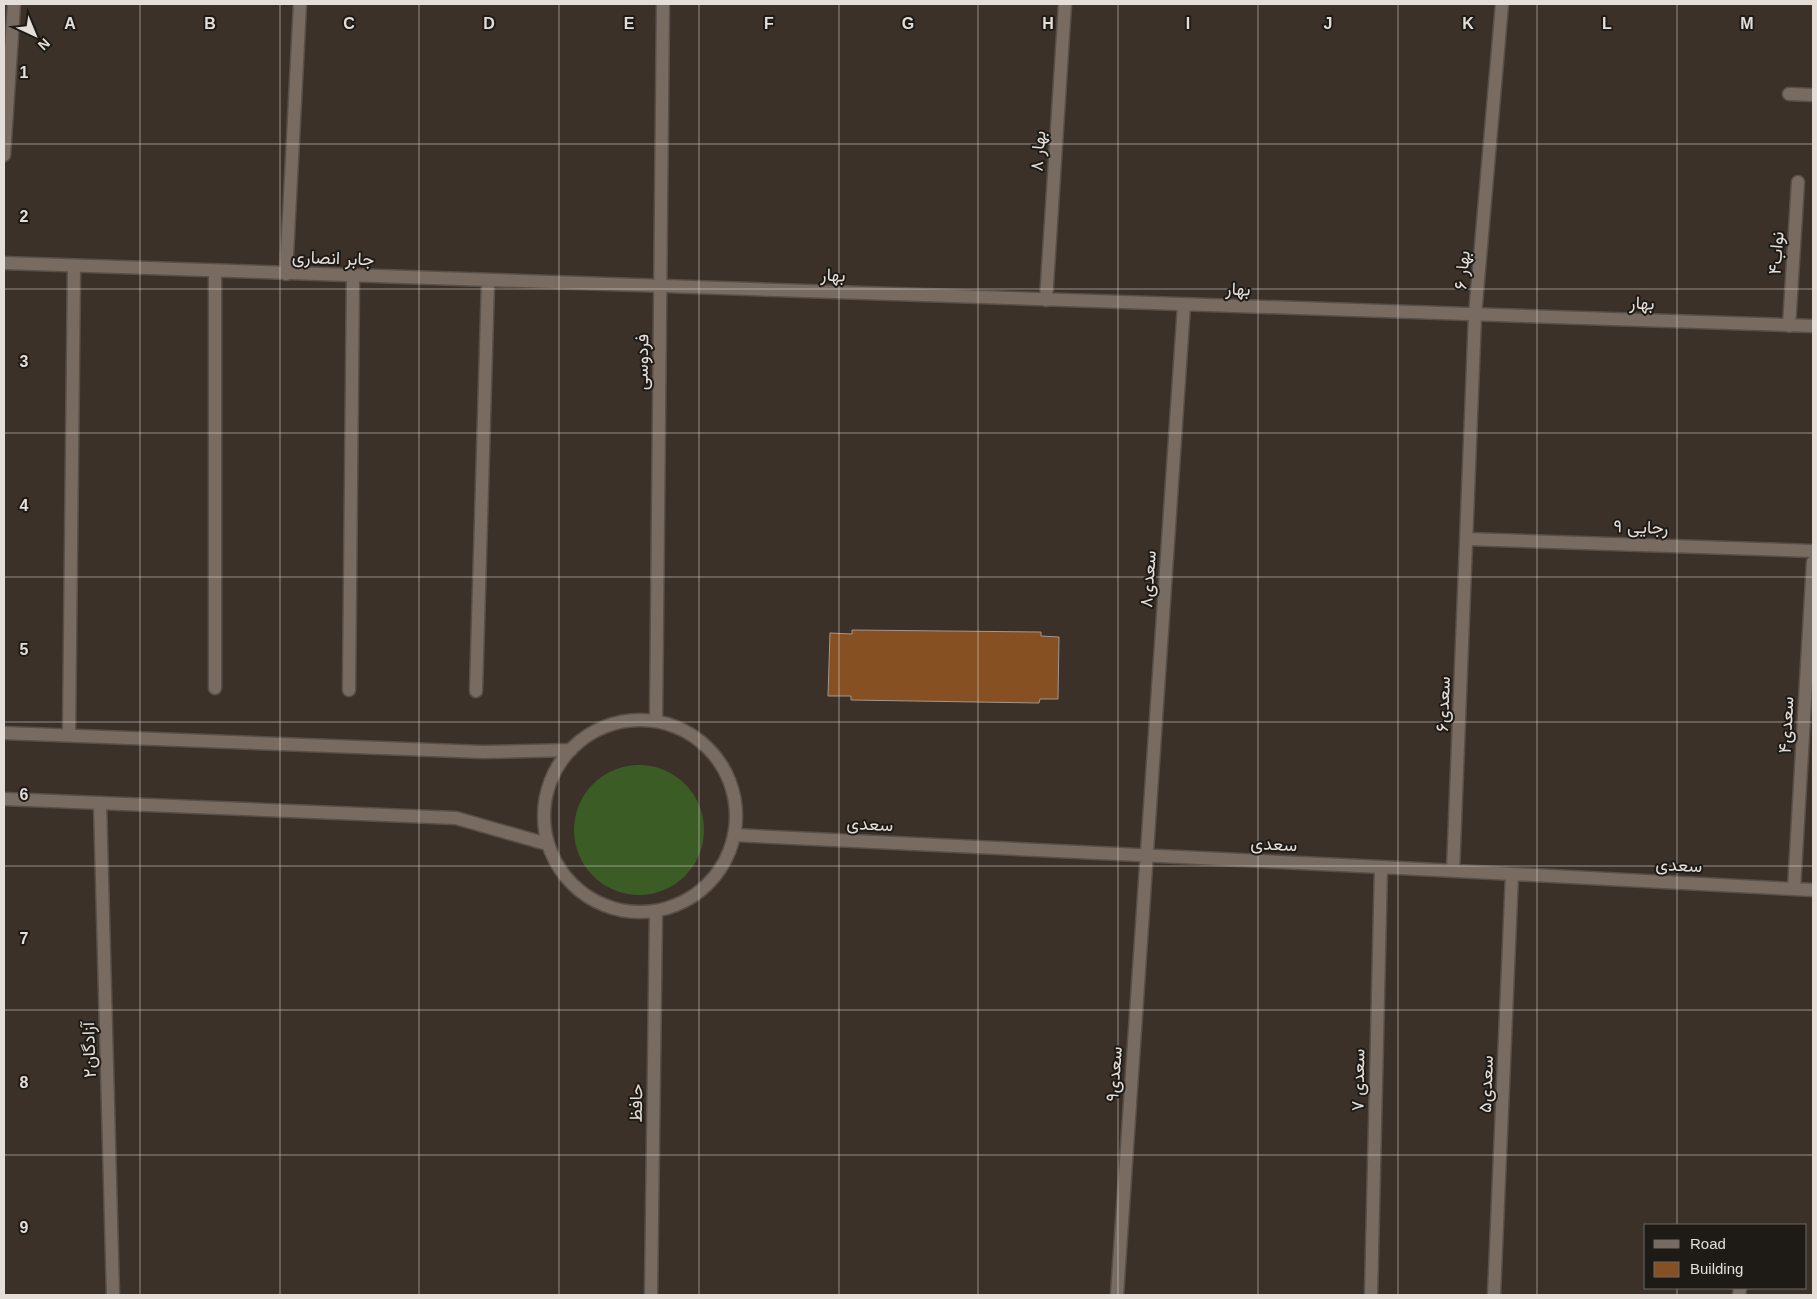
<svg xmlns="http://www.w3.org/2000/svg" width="1817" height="1299" viewBox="0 0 1817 1299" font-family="Arial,Vazirmatn,sans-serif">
<rect width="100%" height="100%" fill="#3b3128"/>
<!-- green -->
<path fill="#3c5c26" d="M574 830a65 65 0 1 1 130 0a65 65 0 1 1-130 0Z"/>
<!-- building -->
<path fill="#865022" stroke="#a4978e" d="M852,630L1041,632V636L1059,637L1058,699H1040L1039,703L851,700V696H828L830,633L852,634Z"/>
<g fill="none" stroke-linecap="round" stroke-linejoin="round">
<!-- service casing -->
<g stroke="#584f49" stroke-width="15">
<path id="service" d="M4,155L14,4
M286,274L300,4"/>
</g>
<!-- minor casing -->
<g stroke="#584f49" stroke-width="15">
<path id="minor" d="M1789,94L1813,95
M4,263L1813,326
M215,271V688
M1046,300L1065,4
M1789,326L1798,182
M1467,539L1813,551
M349,690L353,276
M476,691L488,281
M69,735L74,266
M100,803L113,1295
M734,835L1381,867L1813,890
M1453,871L1475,315L1502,4
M1794,889L1813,562
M1117,1295L1184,305
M1371,1295L1381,867
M1494,1295L1512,874
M1739,1295L1740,1289"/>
</g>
<!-- tertiary casing -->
<g stroke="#584f49" stroke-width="15">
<path id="tertiary" d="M544 816a96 96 0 1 1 192 0a96 96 0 1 1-192 0Z
M656,721L663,4
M4,733L483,752L571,750
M4,799L456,818L547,844
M651,1295L656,911"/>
</g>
<!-- service -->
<use href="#service" stroke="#786c62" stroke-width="12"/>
<!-- minor -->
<use href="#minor" stroke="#786c62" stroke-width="12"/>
<!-- tertiary -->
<use href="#tertiary" stroke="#786c62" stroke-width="12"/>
</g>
<!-- grid -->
<path fill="none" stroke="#e4ddd8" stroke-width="1" stroke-opacity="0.55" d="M140,4V1295M280,4V1295M419,4V1295M559,4V1295M699,4V1295M839,4V1295M978,4V1295M1118,4V1295M1258,4V1295M1398,4V1295M1537,4V1295M1677,4V1225M4,144H1813M4,289H1813M4,433H1813M4,577H1813M4,722H1813M4,866H1813M4,1010H1813M4,1155H1813M1677,1288V1295"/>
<g text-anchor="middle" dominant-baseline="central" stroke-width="4" stroke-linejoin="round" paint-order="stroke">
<!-- street labels -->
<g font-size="18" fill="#e4ddd8" stroke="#1e1a16">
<text transform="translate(1038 151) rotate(-86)">بهار ۸</text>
<text transform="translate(1776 253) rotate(-86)">نواب۴</text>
<text transform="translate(333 258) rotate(2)">جابر انصاری</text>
<text transform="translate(1462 270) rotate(-85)">بهار ۶</text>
<text transform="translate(833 275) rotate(2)">بهار</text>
<text transform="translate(1238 289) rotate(2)">بهار</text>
<text transform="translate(1642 303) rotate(2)">بهار</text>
<text transform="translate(642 362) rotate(-89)">فردوسی</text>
<text transform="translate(1641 527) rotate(2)">رجایی ۹</text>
<text transform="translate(1148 579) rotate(-86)">سعدی۸</text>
<text transform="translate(1443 704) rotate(-88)">سعدی۶</text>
<text transform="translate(1786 725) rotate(-87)">سعدی۴</text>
<text transform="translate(870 824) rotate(3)">سعدی</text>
<text transform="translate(1274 844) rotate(3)">سعدی</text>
<text transform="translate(1679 865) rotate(3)">سعدی</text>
<text transform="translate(89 1050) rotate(-92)">آزادگان۲</text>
<text transform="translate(1114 1074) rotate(-86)">سعدی۹</text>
<text transform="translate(1358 1080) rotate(-89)">سعدی ۷</text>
<text transform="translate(1486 1084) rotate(-88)">سعدی۵</text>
<text transform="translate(636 1103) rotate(-89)">حافظ</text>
</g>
</g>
<g font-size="16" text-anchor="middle" font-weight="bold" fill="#e4ddd8" stroke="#1e1a16" stroke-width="4" stroke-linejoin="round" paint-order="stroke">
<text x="70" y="29">A</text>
<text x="210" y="29">B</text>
<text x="349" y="29">C</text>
<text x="489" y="29">D</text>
<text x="629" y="29">E</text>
<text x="769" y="29">F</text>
<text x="908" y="29">G</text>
<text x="1048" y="29">H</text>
<text x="1188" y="29">I</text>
<text x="1328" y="29">J</text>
<text x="1468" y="29">K</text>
<text x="1607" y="29">L</text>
<text x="1747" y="29">M</text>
<text x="24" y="78">1</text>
<text x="24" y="222">2</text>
<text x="24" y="367">3</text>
<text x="24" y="511">4</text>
<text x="24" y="655">5</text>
<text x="24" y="800">6</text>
<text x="24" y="944">7</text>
<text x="24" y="1088">8</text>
<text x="24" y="1233">9</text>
</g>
<!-- border -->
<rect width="1817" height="1299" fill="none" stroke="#e4ddd8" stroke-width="10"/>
<!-- legend -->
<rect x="1644" y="1224" width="162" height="65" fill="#1e1a16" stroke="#6d6864"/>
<rect x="1654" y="1240" width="25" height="8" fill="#786c62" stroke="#6d6864"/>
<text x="1690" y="1249" font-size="15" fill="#e4ddd8">Road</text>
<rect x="1654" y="1262" width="25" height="15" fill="#865022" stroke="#6d6864"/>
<text x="1690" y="1274" font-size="15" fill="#e4ddd8">Building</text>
<!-- north arrow -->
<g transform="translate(35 35) rotate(136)" stroke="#1e1a16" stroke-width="4" paint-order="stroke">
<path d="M0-4L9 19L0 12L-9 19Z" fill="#e4ddd8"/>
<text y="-8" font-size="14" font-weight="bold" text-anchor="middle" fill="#e4ddd8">N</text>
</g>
</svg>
